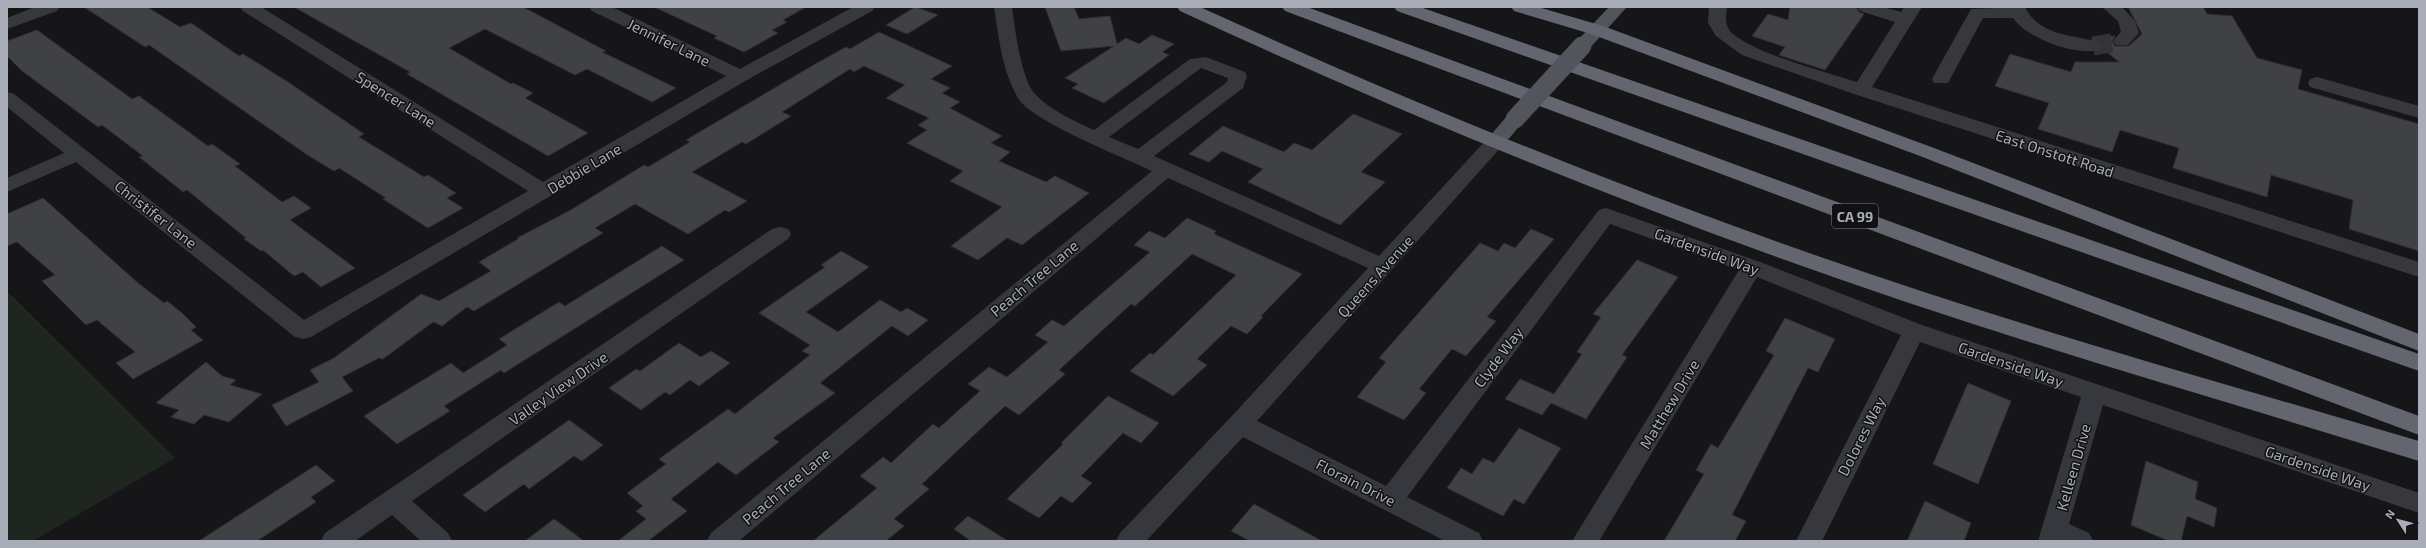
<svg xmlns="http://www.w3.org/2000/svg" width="2426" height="548" viewBox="0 0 2426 548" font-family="'Exo 2',sans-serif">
<rect width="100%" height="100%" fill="#161618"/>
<!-- green -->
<path fill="#1e261f" d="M7,291L175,458L33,541H7Z"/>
<!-- building -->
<path fill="#404145" stroke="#303034" d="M84,7H147L180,27L191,23L239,56L243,54L288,82L364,134L359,137L424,177L428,175L456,193L447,198L463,208L428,228L383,199L386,198L339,168L334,171L306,154L149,45L145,47Z
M294,7H523L606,51L602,52L676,88L652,102L587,69L575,75L485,29L449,48L511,84L513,83L533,93L525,98L588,133L548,156L407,74L410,72Z
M654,7H806L783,20L787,22L772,30L778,33L744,52L714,38L717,36Z
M915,7L938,15L907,34L886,25Z
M1045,7H1074L1079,19L1110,16L1117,44L1126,38L1139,44L1152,35L1174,44L1162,52L1169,55L1104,103L1072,88L1078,84L1065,78L1114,46L1061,51Z
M1790,7H1856L1859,12L1864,14L1825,70L1779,55L1785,47L1752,36L1768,14L1788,20Z
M2128,7H2203L2207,14L2232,16L2257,58L2302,70L2298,89L2419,124V251L2349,229L2353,200L2271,175L2267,197L2173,168L2179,148L2120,130L2112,152L2038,129L2049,103L1995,86L2010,54L2071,72L2075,62H2119L2102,48L2100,41L2091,38L2115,36L2112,41L2115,46H2129L2142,34Z
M37,30L132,99L139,96L208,146L212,144L240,164L235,166L282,202L294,196L311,208L290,220L355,268L321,287L303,272L294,276L263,250L261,251L244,239L246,238L187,190L183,192L177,187L139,157L143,156L102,125L98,127L22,71L7,56V41Z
M879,32L952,66L931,79L950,88L942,93L960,102L950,108L1002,136L991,143L1010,152L999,161L1046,182L1055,176L1089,193L1022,245L1007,238L978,260L951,246L1002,207L950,181L963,171L907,143L927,130L918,125L929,118L886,98L905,85L864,66L854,72L850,69L782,112L791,116L746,144L742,142L692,172L747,201L729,212L725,210L688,234L635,204L595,228L603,233L474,311L467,307L442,326L433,322L383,359L379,358L342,377L353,391L286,426L272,405L319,382L310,370L334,358L421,294L439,301L491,271L479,262L518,239L517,238L569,211L644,165L648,167L690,142L686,140L817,63L846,47L850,49Z
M1353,114L1402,134L1361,172L1385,182L1340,225L1248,182L1263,169L1222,151L1209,162L1189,154L1223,126L1284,152L1294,143L1312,150Z
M43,198L138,283L164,303L167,301L182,313L196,327L191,330L203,340L133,379L116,363L135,352L97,320L86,325L42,281L55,275L17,242L7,246V214Z
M1187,218L1216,231L1214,234L1302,274L1261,316L1263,317L1247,334L1231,326L1197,359L1207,365L1173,396L1130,371L1150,353L1153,355L1236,275L1192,254L1135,306L1131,304L1059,370L1065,374L1019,415L1005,406L922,484L929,489L894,519L904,526L886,541H813L877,488L860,476L883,457L891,463L933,424L939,428L980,391L968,384L989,367L1007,377L1048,342L1035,335L1052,320L1064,326L1150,252L1134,245L1149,231L1165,238Z
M1531,229L1554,239L1487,317L1496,321L1466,356L1452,349L1419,389L1426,393L1404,420L1357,397L1386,362L1379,358L1480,243L1498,251L1504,243L1515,248Z
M662,246L684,260L504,373L501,370L444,406L450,411L397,444L364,416L451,363L463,373L507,345L499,339L559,302L565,306Z
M841,251L869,267L806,312L838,332L880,300L901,312L907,308L928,320L908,336L892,326L820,383L835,393L773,438L779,442L736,475L718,462L671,499L687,511L648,541H618L646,519L636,511L643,506L627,493L666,464L659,459L728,409L735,414L810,355L802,351L810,345L759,313L825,267L821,265Z
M1637,260L1678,277L1622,355L1627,357L1586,419L1551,403L1542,415L1505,399L1520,379L1554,394L1582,354L1577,352L1601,317L1593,314Z
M1785,318L1835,339L1818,372L1808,368L1732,515L1746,521L1735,541H1664L1704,474L1696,470L1711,444L1718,448L1774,355L1766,351Z
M679,343L701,357L711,351L730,363L699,386L690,380L670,395L665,392L641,410L609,388L636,369L640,371Z
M206,362L222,376L236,380L230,385L262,394L229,422L204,415L194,424L171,417L179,410L156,403Z
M1968,383L2011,401L1978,484L1933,464Z
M1108,396L1159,423L1141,443L1123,433L1081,476L1092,483L1072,503L1061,496L1039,518L1007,499L1063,444L1061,443Z
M569,420L603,445L582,461L574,456L529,489L524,484L485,512L463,495Z
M1519,428L1561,448L1524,504L1514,499L1503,516L1447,488L1461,468L1472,474L1483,458L1494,463Z
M2146,461L2198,482L2195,499L2217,508L2214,527L2187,516L2181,541H2169L2131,525Z
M316,465L335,481L311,497L316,502L257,541H199Z
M1925,501L1971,523L1964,541H1907Z
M1254,504L1322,541H1250L1231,531Z
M968,516L1008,541H971L954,529Z
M554,519L584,541H525Z"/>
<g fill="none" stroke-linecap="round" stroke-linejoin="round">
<!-- minor-tunnel -->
<path stroke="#333438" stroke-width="19" stroke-dasharray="19 10" stroke-linecap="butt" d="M2093,46L2122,41"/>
<!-- minor -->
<path fill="#37383d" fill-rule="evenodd" d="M35,7H60L57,11L7,29V18Z
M240,7H261L543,182L726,76L592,11L589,7H612L740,69L853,7H875L872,11L747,80L311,337L303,339L295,337L76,162L7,192V178L64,153L7,107V92L14,94L304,320L528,191L243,11Z
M994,7H1012C1015,29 1021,80 1036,95C1050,110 1076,122 1094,130L1190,59L1206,57L1245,72L1247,76L1243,88L1154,156L1379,256L1488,138L1495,136L1502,138L1505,142L1502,146L1257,421L1386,486L1599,210L1606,208L1760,262L1922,325L2419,493V513L2103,405L2069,524L2089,533L2093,541H2038L2081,397L1920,342L1822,541H1796L1901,335L1757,277L1599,541H1572L1739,270L1610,224L1407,497L1479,533L1483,541H1445L1243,437L1146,541H1116L1120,533L1231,417L1368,268L1168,178L739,541H707L711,533L1152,171C1125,158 1031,121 1018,98C1002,70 999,39 994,7ZM1201,68L1228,78L1227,82L1138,149L1109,137Z
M1709,7H1727C1726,16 1724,25 1732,33C1753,53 1826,72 1857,82L1895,22L1860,11L1857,7H1884L1901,12L1904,7H1922L1872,87L2419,262V277L1854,94L1742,55L1716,36L1708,23Z
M2025,7C2039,36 2072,35 2099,42L2102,46L2099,50C2075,56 2028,39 2013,18H1983L1948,83H1934L1932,79L1971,9Z
M2102,7H2122L2135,21L2139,33L2128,45H2116L2113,41L2121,32L2118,21Z
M2317,77L2419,106V118L2310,87L2308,83L2310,79Z
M780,227L788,229L791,234L788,239L412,501L448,533L452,541H421L392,515L355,541H321L325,533L772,229Z"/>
<!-- major -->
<path fill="#53555c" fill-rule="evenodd" d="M1609,7H1627L1588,50H1576L1573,46L1576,42Z
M1515,113L1522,115L1525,119L1522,123C1512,134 1504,150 1488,146L1485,142L1488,138L1508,115Z"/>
<!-- highway -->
<path fill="#63666e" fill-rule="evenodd" d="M1177,7H1200C1435,114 1675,210 1921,291C2085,345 2253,392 2419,441V461C2248,408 2076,359 1906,302C1659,219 1416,120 1180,11Z
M1282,7H1307L2419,416V435L1285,11Z
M1394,7H1420L2419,354V371L1397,11Z
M1511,7H1538L1603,26L1934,148L2419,334V351L1920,156L1591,34L1514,11Z"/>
<!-- major-bridge -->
<path stroke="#53555c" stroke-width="19" d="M1515,119L1582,46"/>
</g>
<g text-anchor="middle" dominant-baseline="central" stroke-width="3" stroke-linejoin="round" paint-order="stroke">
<!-- shield labels -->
<rect fill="#111113" stroke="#7b7e86" stroke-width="1" x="1832" y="204" width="46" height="24" rx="3"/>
<g font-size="14" font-weight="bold" fill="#a8adb8">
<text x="1855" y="216">CA 99</text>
</g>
<!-- street labels -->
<g font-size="15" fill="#a8adb8" stroke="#111113">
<text transform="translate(669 42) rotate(26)">Jennifer Lane</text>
<text transform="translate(396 99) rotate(32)">Spencer Lane</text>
<text transform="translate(2055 153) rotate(18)">East Onstott Road</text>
<text transform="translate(584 168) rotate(-31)">Debbie Lane</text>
<text transform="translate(156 214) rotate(38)">Christifer Lane</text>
<text transform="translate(1707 251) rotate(20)">Gardenside Way</text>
<text transform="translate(1375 276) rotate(-48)">Queens Avenue</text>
<text transform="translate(1034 278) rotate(-40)">Peach Tree Lane</text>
<text transform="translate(1498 357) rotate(-53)">Clyde Way</text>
<text transform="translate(2011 364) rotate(19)">Gardenside Way</text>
<text transform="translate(558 388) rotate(-35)">Valley View Drive</text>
<text transform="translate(1669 404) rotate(-59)">Matthew Drive</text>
<text transform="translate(1861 436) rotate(-63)">Dolores Way</text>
<text transform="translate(2073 467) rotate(-74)">Kelleen Drive</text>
<text transform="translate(2318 468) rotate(19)">Gardenside Way</text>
<text transform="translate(1356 482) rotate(27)">Florain Drive</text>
<text transform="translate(786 486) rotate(-40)">Peach Tree Lane</text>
</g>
</g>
<!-- border -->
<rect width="2426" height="548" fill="none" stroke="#a8adb8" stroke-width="16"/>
<!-- north arrow -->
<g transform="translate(2398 520) rotate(306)" stroke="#111113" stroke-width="3" paint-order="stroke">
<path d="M0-3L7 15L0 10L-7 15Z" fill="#a8adb8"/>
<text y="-6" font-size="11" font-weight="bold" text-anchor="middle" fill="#a8adb8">N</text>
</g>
</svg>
